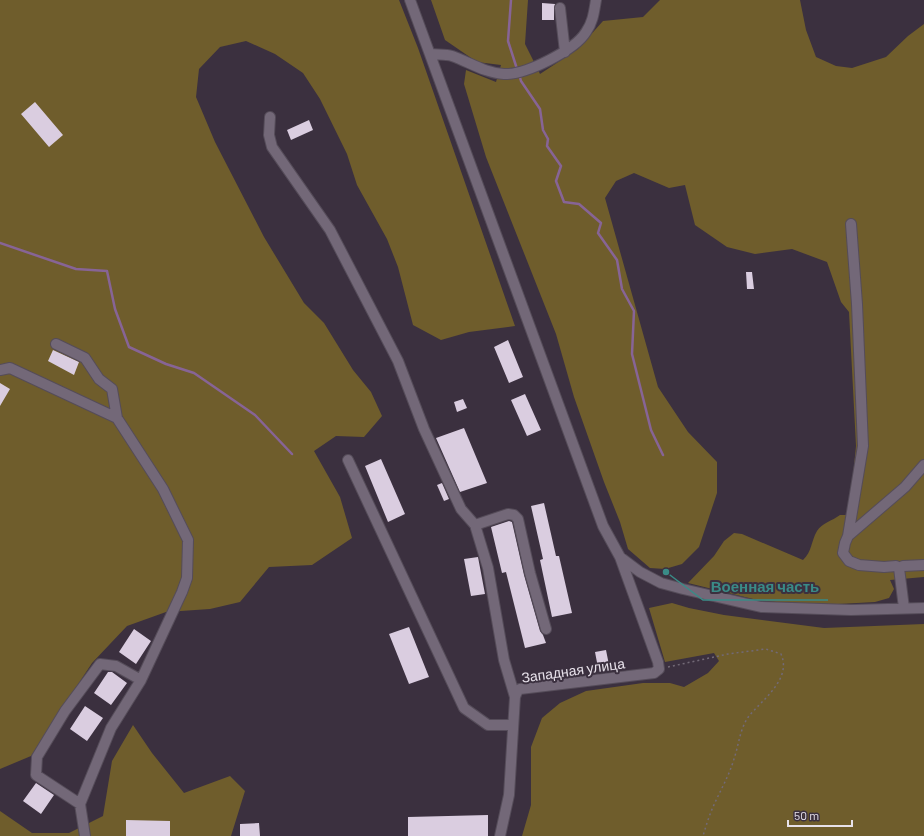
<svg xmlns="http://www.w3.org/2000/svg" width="924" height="836" viewBox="0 0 924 836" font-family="Barlow,sans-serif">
<rect width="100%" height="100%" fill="#3b303f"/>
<!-- green -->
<path fill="#6f5d2c" d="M0,0H399L418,48L515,326L469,332L441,340L413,325L398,267L387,239L357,185L347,154L320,99L303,73L275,54L246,41L220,47L199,69L196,97L215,142L264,237L304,303L324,323L353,370L371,392L382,416L364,437L336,436L314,451L340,497L352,538L312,565L269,567L240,602L210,609L166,612L127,626L92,663L31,756L0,769Z
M431,0H528L525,44L540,74L578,49L603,21L643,17L660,0H800L806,30L816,57L836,66L852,68L886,57L908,36L924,24V577L890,580L894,589L889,598L875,602L821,605L786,603L757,600L688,583L714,556L724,541L734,533L742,534L803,560C812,552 811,541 817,531C822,523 832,521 840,515H849L856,446L849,312L841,302L827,262L792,249L755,254L727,247L695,225L685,185L669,188L634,173L616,181L605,198L658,387L688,432L717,462V493L699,547L682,564L665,569L650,568L628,549L620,522L604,482L574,397L556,334L486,157L464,84L466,70L496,82L501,65L477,62L445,40Z
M672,603L689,608L724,615L824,628L924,624V836H522L531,805V747L542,718L560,703L586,691L643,683H670L684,687L708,673L719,661L714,653L665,662L649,608Z
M133,725L152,753L184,793L230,776L245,791L231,836H0V811L32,833H69L103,816L112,761Z"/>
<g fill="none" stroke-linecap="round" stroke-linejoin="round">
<!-- stream -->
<path stroke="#876496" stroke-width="2.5" d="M511,0L508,41L517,69
M519,74L521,81L540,109L543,130L548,139L547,146L561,166L556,181L564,202L579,204L601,223L598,233L617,260L622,289L634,311L632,354L651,430L663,455
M0,243L76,269L107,271L115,309L129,347L166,364L194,373L255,415L292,454"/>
</g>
<!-- building -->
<path fill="#dacde0" d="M542,3L555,4L554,8V20H542Z
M35,102L63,135L49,147L21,114Z
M309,120L313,130L291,140L287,130Z
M746,272H752L754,289H747Z
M508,340L523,377L509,383L494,347Z
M53,350L79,362L74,375L48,361Z
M0,383L10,389L0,406Z
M525,394L541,430L527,436L511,400Z
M463,399L467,408L457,412L454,402Z
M464,428L487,483L460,492L436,438Z
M381,459L405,514L388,522L365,466Z
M442,483L449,499L444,501L437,485Z
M544,503L556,556H559L572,613L552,617L540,560L543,559L531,506Z
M509,521L512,522L524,575L540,631L543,635L546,643L525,648L506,572L502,573L491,527Z
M478,557L485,594L471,596L464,559Z
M409,627L429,677L409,684L389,634Z
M134,629L151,641L136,664L119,652Z
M606,650L610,670L599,673L595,652Z
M108,672H112L127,683L111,705L94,693Z
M85,706L103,718L87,741L70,729Z
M36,783L54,795L41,814L23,801Z
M488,815V836H408V817Z
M126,820L170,821V836H126Z
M259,823L260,836H240V824Z"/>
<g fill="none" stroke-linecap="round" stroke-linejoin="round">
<!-- minor casing -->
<g stroke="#554c59" stroke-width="12">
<path id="minor" d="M410,0L603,526L620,557L640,572L661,583L683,589L761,607L851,610L924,608
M560,8L565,52
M431,54C437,55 445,54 452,56C469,62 485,73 504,74C526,75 575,50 586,32C593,22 594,12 596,0
M270,117L269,135L272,147L330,230L398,361L424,429L461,509L475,525L488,568L504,660L515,697
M56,344L85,358L99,379L112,389L117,418
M0,370L10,368L117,418L163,489L188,540L187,578L182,592L141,680L111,728L80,804L85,836
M348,460L464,708L488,725H513
M475,525L508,514L514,515L518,519L530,573L546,629
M848,536L863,446L857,304L851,224
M899,568L896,566L884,567L859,565L849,561L843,553L845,543L848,536L905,487L924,465
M904,608L899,568L903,566L924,565
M80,804L36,775L37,757L65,711L100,664L116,666L141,680
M500,836L509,795L515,697L517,692L520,689L654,673L659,669L658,662L620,557"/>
</g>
<!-- path -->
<path stroke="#736a77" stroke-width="1.5" stroke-dasharray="2 3" stroke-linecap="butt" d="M668,667L728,654L766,649L781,654C792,679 763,699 749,716C740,728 739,744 734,759C729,776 720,791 713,807C709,816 706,826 703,836"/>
<!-- minor -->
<use href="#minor" stroke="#736878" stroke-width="10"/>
</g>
<g text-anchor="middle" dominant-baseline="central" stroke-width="4" stroke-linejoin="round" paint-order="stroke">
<!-- street labels -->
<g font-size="14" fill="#e7e1ea" stroke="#3b303f">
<text transform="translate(573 670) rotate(-8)">Западная улица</text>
</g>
</g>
<!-- callouts -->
<path fill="none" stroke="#3a8b87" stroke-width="1.5" d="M666 572L703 600H828"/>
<circle fill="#3a8b87" stroke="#3b303f" stroke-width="1.5" cx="666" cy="572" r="4"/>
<g font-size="15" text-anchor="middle" font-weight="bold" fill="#3a8b87" stroke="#3b303f" stroke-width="4" stroke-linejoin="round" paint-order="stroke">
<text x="765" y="592">Военная часть</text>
</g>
<!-- scale -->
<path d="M788 820v6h64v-6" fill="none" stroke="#e7e1ea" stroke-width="2"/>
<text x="794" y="820" font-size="12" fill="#e7e1ea" stroke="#3b303f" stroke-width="3" paint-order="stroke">50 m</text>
</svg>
